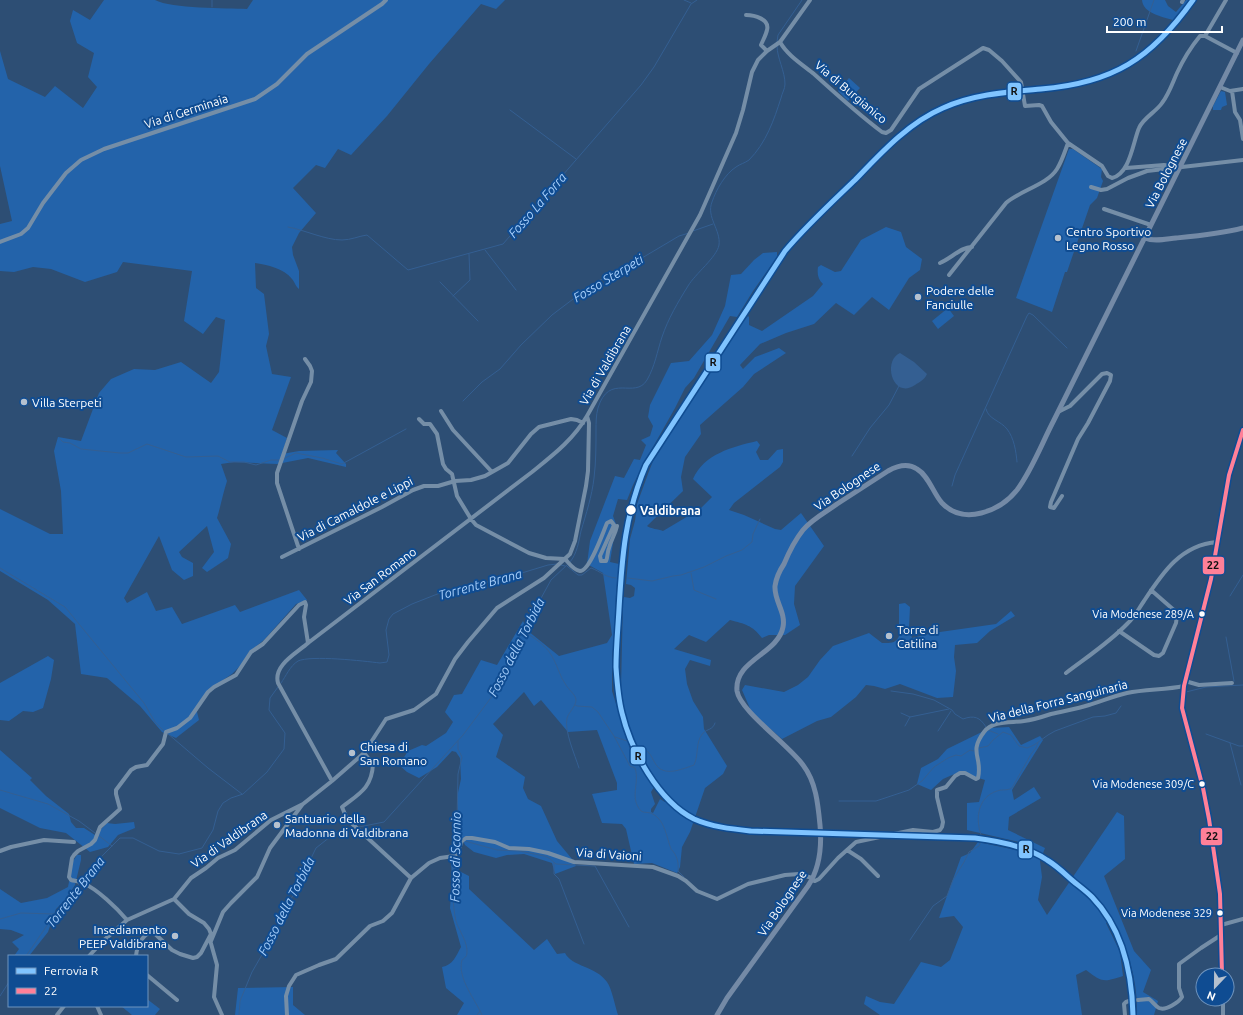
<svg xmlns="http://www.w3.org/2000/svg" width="1243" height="1015" viewBox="0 0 1243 1015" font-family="Ubuntu,sans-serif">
<rect width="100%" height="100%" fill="#2d4e74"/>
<!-- green -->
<path fill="#2363aa" d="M104,0H155C172,9 226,8 247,9L253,0H505L496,9L481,4L429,64L387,116L351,155L338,149L325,168L316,165L293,188L316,213L299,233L292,247L293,255L299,271V289C295,286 295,282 292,279C284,268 267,265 255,263L256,288L264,294L269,334L266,346L272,374L291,377L272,430L287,438L282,454L299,451L338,450L336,453L346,464V467L308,458L277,464L234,462L221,464L227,481C223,493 221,505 217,518L231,544L228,558L207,572L202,568L214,552L207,526L179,552L182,557L193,563V576L184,580L172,570L159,536L124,598L127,603L147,592L156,611L172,607L182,624L235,605L240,612L299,590L307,600L296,604L264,640L249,652L240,666L232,674L208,690L198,705L197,712L199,720L176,738L162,732L140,706L107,678L81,674L75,624L48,600L0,571V509L50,534H63L61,491L54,451L58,437L81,441L99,393L111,379L134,369L155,370L181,362L211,383L219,372L225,320L216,317L203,334L184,321L192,271L123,262L117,272L85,282L51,269L33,267L14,272L0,271V224L12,221L0,166V51L8,79L45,97L55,86L83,108L97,87L88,77L94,53L77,43L70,21L73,10L90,20Z
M1142,0H1165L1168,6L1176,12L1186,0H1191L1176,21C1164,17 1143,14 1142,0Z
M849,78L860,88L848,101L838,91Z
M1221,91L1225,92L1227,105L1222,107L1221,110H1213V106Z
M1069,149H1073L1102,169L1101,177L1103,181L1097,198L1090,205L1067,272H1065L1052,312L1016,298Z
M886,227L901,232L906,247L922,259L920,270L909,278L889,310L872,297L854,315L836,303L814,324L786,333L760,344L740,365L743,369L755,357L779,348L786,353L754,374L743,387L700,425L701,434L685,457L681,477L683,491L647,526C651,529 658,529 663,531L700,509L712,497L693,479C704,454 732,447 757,441L760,445L756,452L760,460H768L777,450L783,449V462L780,467L734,503L729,510L744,515L775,529L781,530L801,513L824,546L795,586L794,604L800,625L785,635H769L762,638C752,625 745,624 730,620L706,642L689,635L674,649L711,660L710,666L690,660L685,669L687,684L693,701L703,717L704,729L727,766L723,774L705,788L690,832L682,847L680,867L677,873L652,863L634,864L626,829L622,824L602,823L592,794L617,790V783L597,730L568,732L541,700L534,706L524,692L493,724L503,735L496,757L525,777L523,788L528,799L541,806L557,841L572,859L576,866L555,874L552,863L524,854L507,855L496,858L474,852L465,845L460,834L457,797L461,779L460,758L456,752L452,751L437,767L419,778L407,772L399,765L408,751L422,745L426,746L446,733L453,722L445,712L454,695L462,694L481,660L497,665L523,621L528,631L559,656L607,643L612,635L603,573L587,564L590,541L615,476L624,478L634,459L640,460L646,445L641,440L650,436L653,426L648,417L650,405L671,363L689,361L712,335L725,306L731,275L741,274L754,260L763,253L777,252V257L753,291L737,317L730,316L694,378L685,388L675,408L644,463L633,485L627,500L618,499L613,516L616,524L610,562L619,564L616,595L615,626L612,659V691L632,755L654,787L651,792L655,804L651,809V812L653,813L660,799L665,802L670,797L648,769L637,748L623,709L621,688L623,600L624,597L630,598L634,596L635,588L631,585L626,584L630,539L635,521L637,504L648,474L653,461L734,333L748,316L749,317V325L762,331L813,296L823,284C818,279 817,274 818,267L821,265L835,272L841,271L861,240Z
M948,308L954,316L938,329L932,321Z
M905,603L910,607L909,629L912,638L933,633L996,624L1011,611L1015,616L990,631L977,643L955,645L954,657L956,671L953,697L937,698L900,684L885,689L874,686L866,685L856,697L831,717L817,721L782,739L752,713L742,690L745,685L784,692L798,685L808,677L820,660L833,646L869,633L882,643C889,643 896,644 899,636V604Z
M48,656L54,660L51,679L43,708L33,712L23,711L9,721L0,720V683Z
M1009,727L1021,745L1040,736L1043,740L1012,790L1014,800L1034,787L1041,798L1009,817L1008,830L1045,848L1040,861L1042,877L1038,900L1047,915L1117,812L1124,816L1125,859L1104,876L1134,951L1151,970L1143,992L1158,1001L1154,1015H1137C1138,980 1128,950 1113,919L1106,923L1120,952L1123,976C1104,982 1103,983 1086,970L1076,975L1082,1015H880L864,1004L866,996L880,1002L894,1004L921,962L941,967L950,960L963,927L954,916L939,918L961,857L970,853L978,842L1016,850L1019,842L967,830V803L979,802L985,780L959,772L943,779L931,790L917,784L921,768L938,759L947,749L990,728Z
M0,750L32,778L30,780L46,796L69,814L71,822L76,828H84L95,835L107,823L115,824L134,822L135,828L118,835L108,847L90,852L66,833L40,828L0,808Z
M77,855H81V860L75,885L65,900L56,909L48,932L29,956H14L19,949L12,942L24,935L11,930L0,929V889L21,903L47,898L68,887L73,861Z
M451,859H457L459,871L469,876V889L534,950L547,939L557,954L565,953C572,967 596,966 607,982C612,989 615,1006 618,1015H457L464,1003L446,988L442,967C453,965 456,956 461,947L450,908L452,880Z
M293,987V1005L305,1015H235L238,988Z
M147,999L160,1009L155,1015H132L121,1006H147Z"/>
<!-- water -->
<path fill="#345f92" d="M900,353L914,362L927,374C925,379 920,382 915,385C893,400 882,361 900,353Z"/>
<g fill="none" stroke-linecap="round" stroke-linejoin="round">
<!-- stream -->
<path stroke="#345f92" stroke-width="1" d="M212,0V7
M684,0L691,3
M777,42L778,35L802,0
M1136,51L1154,0
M510,110L576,159
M288,227C305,230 325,240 342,240C351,240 359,236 367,235L408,270L503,244L641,85L654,67L691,4L697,0
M693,231L713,224
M485,250L516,290
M440,282L478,321
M453,296L470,280L469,254
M463,401L482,382L500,369L521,345L552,315L581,293L600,280L610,277L679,236L689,233
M986,409C988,419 1001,421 1007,429C1014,438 1016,451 1017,462
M60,439L63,442L70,443L81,449L120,453H128L147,444L186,457L218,456L230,462H244L256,465L271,460H280
M852,456L870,428L889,405L899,386
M283,459L296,453L322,458L342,464L406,429
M952,486L955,475L1027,316L1029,313L1033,315L1067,348
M570,562C577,554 579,541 581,531C586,514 592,496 594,478C596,462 596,446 596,430C596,423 596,415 598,408C609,372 635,400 647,380C655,366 657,352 662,337C668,319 678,302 688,286C695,274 717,257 719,245C721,230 706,217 712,202C716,190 725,174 736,167C740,164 745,163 749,160C766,143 774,120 781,98C782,93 785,89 785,84C785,71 777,58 777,46
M561,565L565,566
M567,566L578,575H582L591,568C602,572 604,577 616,578
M0,568L65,607L144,703L155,722L164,731
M691,573L694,590L716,599
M628,578L652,581L673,576L681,575L704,567L726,556L742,550L752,542L753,534L760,519
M1230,596L1243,575
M524,632C535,638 547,646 553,658C558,667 560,677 566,685C568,689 576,695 576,700C576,706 569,712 567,718C564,731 575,755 579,768
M1226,637L1234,681
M281,683C286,676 290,666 298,661C311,655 364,661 380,663L387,662L389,655L386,630L389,619L393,614L412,604L445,591L461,589L525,572L548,565L557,564
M891,691L913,694L934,700L952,710L955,714L963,719C974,715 980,717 986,727
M1186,692L1206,687L1243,685
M575,705L577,706L592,707L598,712L614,736L630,766L635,768C640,783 629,798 641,811C644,813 647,812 651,813C665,819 666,836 671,849C677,855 679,863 678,871L684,877
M901,713L910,717L949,709
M905,726L910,717
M988,730L998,734
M938,731L951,711
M167,733L208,768L242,794
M1206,734L1239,746H1243
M615,737C624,740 635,743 644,749C650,752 652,758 655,763C663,778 682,769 694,765C699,755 695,742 703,733C707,729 713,730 715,723
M1230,743L1241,785
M979,748L988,746L993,740L1003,732L1011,735L1019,746L1027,748L1034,745L1048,735L1055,731L1093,717L1105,716L1116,713L1121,706
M0,790L48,804L79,821L95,833
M839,801H876L909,790L922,781L934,767L948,758L956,755L961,756L970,750L974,751
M359,827L384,822L463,735L496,691L512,651L551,580L568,564
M456,833L462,839
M98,835L112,846
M981,835C975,818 978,797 997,791C1002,789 1007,791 1012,788L1031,754L1036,748L1038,743
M465,841L497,850L520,851L544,856L549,858L556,864L595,866L629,927
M453,853L457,821L458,774L462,757L458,749V741
M454,859C452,875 452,905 456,921C459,931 468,942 467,953C467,957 464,958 462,960C457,978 475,999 482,1015
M554,863V874L559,879L584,944
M81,881L96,862L120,838H133L159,851L179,854L202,848L213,830L218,811L223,803L231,798L243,794L267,772L284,749L285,733L269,710L270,698L278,687
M0,919L21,913L54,914
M910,940L933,906L947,896L953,880L964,862L969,852L979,846L981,841
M26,956L55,914L79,884
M0,996L9,982
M239,1015L240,1001L252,972L274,934L316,848L335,833L354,828
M477,1015L480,1011"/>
<!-- minor-tunnel -->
<path stroke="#4c6989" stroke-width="4" stroke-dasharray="4 2" stroke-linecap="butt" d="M1129,1001L1138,1000"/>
<!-- minor -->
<path stroke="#758ea7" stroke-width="4" d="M1226,0L1205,36L1237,53
M1182,2L1183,0
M746,15C754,15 770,19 767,30C766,35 763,40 761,45L767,51
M780,42C787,55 803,65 814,74C836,94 858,114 882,132L886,133L891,130L919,89L983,48L989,50L1002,61L1021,82L1025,106L1039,105L1042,106L1051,122L1068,143L1102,166L1108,176L1112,178C1130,174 1133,142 1139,128C1143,118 1156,112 1162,103C1169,94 1172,84 1177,73C1183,60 1191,47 1200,36H1205
M1220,87L1230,91L1243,89
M1232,91L1235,112L1240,120L1243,139
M1126,168L1164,165L1177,167
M1091,187L1101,190L1107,189L1128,178L1147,171L1243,160
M1104,209L1151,225
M0,242L21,234L28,228L43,203L66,173L81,160L104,149L255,99L277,84L307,54L382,4L386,0
M940,263C950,259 963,246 972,247
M949,275L1006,203C1021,190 1047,185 1057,169C1062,161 1065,151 1068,143
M441,411L453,430L492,472
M1058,412L1070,406L1102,374L1107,373L1111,375L1110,381L1088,423L1078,439L1051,502L1050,507L1054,508L1062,496
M419,419L424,424H430L437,434L443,464L446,469L452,474L457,496L471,519L476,525L529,553L546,558L565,559
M299,549L277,483V473L302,401L311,382L312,371L310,366L305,359
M282,557L382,507L413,490L424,486H438L455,481L471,480L485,476L508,463L531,434L539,427L571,419L577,420L583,423
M565,559C569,563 573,570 580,571C590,571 603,532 607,523L611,521L614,525L600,556L601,561H606C608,557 607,553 609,548C611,540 615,535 617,526
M1119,631L1154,655L1159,656L1163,653L1176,623L1177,615L1175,611L1151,590
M1066,673C1087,657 1110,642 1128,623C1135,617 1139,608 1144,601C1163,572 1181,545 1217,542
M1185,681L1199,685L1232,683
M364,753L373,764C372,788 359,794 342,807L347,819L411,878L429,863L440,858L454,856L457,853L462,841L466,838H472L495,842L509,848L529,849L548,853L574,862L653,867L678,876L686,881L697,891L717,899L748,884L785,875L799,874L812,878
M332,781L278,683C273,665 297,653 308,643L532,472C553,455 573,440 587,416L700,215L736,133L743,110L752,72L758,60L767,51L780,42L810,0
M847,850L861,859L878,876
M0,851L11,847L44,840L74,842
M812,880L815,881L819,879L838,858L856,842L913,830L933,832L940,830L942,827L943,822L937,797V790L946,787L955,776L960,773H965L976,779L978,778C983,757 968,753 984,732C993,720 1011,723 1024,721C1033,720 1042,717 1051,714C1063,711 1077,709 1089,705C1102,701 1114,696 1127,693C1146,689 1165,690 1184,686
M127,920C117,908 97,889 83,883C79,881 75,881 71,880L69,877L72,858L74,855L78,851L91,844L95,840L100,827L120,809L116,794V790L131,770L136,767L147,765L163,744L166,732L177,728L190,718L208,692L214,687L236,675L251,652L263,644L299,605L305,602L306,605L304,617L308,643
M1221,925L1243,919
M210,940L217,965L214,997L222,1015
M211,941L223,912L231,903L257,877L270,848L302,805
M89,956L103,941L127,920L174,899L191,878L206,868L218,858L235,850L271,820L303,804L332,781L364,753L386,719L414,710L436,694L455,659L468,642L497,608L544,578L570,554L575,541L586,486L588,471L589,423L587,416
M136,956C137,945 142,936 152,931L172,950L180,954L193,958L197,957L201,953L211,934L209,929L204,923L189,914L174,899
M147,975L177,1000
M1222,975L1220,894L1209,819L1203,788L1182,708L1184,686L1211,579L1222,510L1229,475L1243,430
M1223,999V1015
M1138,1000L1149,999C1153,1002 1155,1006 1159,1008C1166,1011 1179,1002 1182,997L1179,988V964L1201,948L1221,935
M97,1006L101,1015
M57,1015L64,1006
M287,1015L286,996L289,986L296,975L319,965L336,959L370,926L383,921L392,913L411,878
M1125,1015L1124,1004L1126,1002L1129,1001"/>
<!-- major -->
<path stroke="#748aa6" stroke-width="5" d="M1145,238C1154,242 1166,239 1176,238C1198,236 1221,234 1243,228
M717,1015L727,998L808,886C820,868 822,847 820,825C818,804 816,782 803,765C789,745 740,711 737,691C734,660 778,654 783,627C786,612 774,601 775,586C776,579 780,570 784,564C789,552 795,540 803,530C812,519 826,512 837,504C854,493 871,482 888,471C897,466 908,463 917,469C929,476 933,493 942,503C964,526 1000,511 1017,490C1032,470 1042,443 1054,420L1243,40"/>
<!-- bus-1 casing -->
<g stroke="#0f4c92" stroke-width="7">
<path id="bus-1" d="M1222,975L1220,894L1209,819L1203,788L1182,708L1184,686L1211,579L1229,475L1243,430"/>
</g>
<!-- bus-1 -->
<use href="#bus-1" stroke="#ff8098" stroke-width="4"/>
<!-- rail-1 casing -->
<g stroke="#0f4c92" stroke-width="8">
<path id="rail-1" d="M1133,1015C1132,973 1122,928 1092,897C1086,891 1079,886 1073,881C1065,874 1057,866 1047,860C1026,846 999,841 975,838L751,831C732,829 712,827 694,819C658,801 631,750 622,713C618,698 617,682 616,667C616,648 618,628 619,609C622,556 625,514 646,465L785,251C806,226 831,203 855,180C881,153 908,123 943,108C974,94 1008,92 1041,89C1113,83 1151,59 1193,0"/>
</g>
<!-- rail-1 -->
<use href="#rail-1" stroke="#80c4ff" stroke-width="5"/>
</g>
<!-- markers -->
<g fill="#b6c1ce" stroke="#0f4c92" stroke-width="1.5">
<circle cx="1058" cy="238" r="4"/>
<circle cx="918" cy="297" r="4"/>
<circle cx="24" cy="402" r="4"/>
<circle cx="889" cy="636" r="4"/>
<circle cx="352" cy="753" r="4"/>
<circle cx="277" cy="825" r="4"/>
<circle cx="175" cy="936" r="4"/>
</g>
<g fill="#fff" stroke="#0f4c92" stroke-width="1.5">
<circle cx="631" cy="510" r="5.5"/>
<circle cx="1202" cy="614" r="3.5"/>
<circle cx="1202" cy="784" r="3.5"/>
<circle cx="1220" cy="913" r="3.5"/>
</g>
<g text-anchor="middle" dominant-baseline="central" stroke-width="4" stroke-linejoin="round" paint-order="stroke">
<!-- bus labels -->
<g font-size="11" fill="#fff" stroke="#0f4c92" text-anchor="end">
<text x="1194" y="614">Via Modenese 289/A</text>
<text x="1194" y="784">Via Modenese 309/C</text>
<text x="1212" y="913">Via Modenese 329</text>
</g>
<!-- street labels -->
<g font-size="12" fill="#fff" stroke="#0f4c92">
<text transform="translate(851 92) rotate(40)">Via di Burgianico</text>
<text transform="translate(186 111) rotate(-18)">Via di Germinaia</text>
<text transform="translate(1166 173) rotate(-63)">Via Bolognese</text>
<text transform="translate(605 365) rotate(-60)">Via di Valdibrana</text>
<text transform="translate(847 486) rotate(-34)">Via Bolognese</text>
<text transform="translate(355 509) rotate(-27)">Via di Camaldole e Lippi</text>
<text transform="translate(380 576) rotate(-37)">Via San Romano</text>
<text transform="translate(1058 701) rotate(-14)">Via della Forra Sanguinaria</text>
<text transform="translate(229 839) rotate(-35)">Via di Valdibrana</text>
<text transform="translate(609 854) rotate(4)">Via di Vaioni</text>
<text transform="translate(782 903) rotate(-56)">Via Bolognese</text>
</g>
<!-- poi labels -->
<g font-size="12" fill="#fff" stroke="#0f4c92" text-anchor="start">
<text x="1066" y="231">Centro Sportivo<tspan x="1066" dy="14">Legno Rosso</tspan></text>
<text x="926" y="290">Podere delle<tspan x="926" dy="14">Fanciulle</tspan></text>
<text x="32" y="402">Villa Sterpeti</text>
<text x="897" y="629">Torre di<tspan x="897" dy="14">Catilina</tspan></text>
<text x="360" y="746">Chiesa di<tspan x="360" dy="14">San Romano</tspan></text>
<text x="285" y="818">Santuario della<tspan x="285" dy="14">Madonna di Valdibrana</tspan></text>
<text x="167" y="929" text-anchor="end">Insediamento<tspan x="167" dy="14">PEEP Valdibrana</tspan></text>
</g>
<!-- stop labels -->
<g font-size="12" font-weight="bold" fill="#fff" stroke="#0f4c92" text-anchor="start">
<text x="640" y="510">Valdibrana</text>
</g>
<!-- water labels -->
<g font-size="13" font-style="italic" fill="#a7cffb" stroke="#0f4c92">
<text transform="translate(537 205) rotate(-49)">Fosso La Forra</text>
<text transform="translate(608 278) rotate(-31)">Fosso Sterpeti</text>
<text transform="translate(480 584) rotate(-15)">Torrente Brana</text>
<text transform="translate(516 647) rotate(-63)">Fosso della Torbida</text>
<text transform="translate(455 857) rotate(-89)">Fosso di Scornio</text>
<text transform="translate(75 892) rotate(-52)">Torrente Brana</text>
<text transform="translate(286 906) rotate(-63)">Fosso della Torbida</text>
</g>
</g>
<g stroke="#0f4c92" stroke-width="1.5">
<rect x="1007" y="82" width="15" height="19" rx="4" fill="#80c4ff"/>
<rect x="705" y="353" width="16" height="19" rx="4" fill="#80c4ff"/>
<rect x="1202" y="556" width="23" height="19" rx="4" fill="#ff8098"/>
<rect x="630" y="746" width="16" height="19" rx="4" fill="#80c4ff"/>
<rect x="1200" y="827" width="23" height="19" rx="4" fill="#ff8098"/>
<rect x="1018" y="840" width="15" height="19" rx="4" fill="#80c4ff"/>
</g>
<g font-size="11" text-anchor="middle" font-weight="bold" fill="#111">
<text x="1014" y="95">R</text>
<text x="713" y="366">R</text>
<text x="1213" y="569">22</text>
<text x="638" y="760">R</text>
<text x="1212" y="840">22</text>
<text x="1026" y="853">R</text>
</g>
<!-- legend -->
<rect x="8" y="955" width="140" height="52" fill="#0f4c92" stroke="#6f94be"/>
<rect x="16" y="968" width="20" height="6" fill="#80c4ff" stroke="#6f94be"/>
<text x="44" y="975" font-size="12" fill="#ffffff">Ferrovia R</text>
<rect x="16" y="988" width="20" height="6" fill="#ff8098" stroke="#6f94be"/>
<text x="44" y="995" font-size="12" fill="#ffffff">22</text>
<!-- north arrow -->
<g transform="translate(1215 987) rotate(202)"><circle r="19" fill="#0f4c92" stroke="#6f94be"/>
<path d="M0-3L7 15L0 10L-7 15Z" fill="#b6c1ce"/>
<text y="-6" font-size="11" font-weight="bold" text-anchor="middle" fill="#ffffff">N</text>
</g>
<!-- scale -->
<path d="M1107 26v6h115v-6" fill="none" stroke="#ffffff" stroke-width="2"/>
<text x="1113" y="26" font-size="12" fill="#ffffff" stroke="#0f4c92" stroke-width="3" paint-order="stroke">200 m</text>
</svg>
